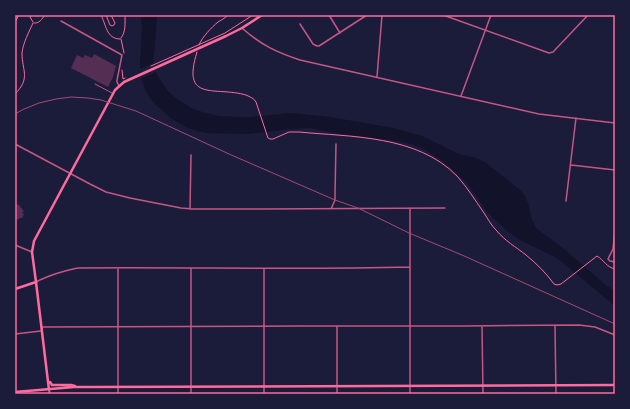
<svg xmlns="http://www.w3.org/2000/svg" width="630" height="409" viewBox="0 0 630 409" font-family="Roboto,sans-serif">
<rect width="100%" height="100%" fill="#1b1b3a"/>
<!-- water -->
<path fill="#12122b" d="M141,15H157L155,44L153,63L157,75L168,91L177,99L191,108L205,113L219,116L238,117H252L291,113L330,117L393,128L422,136L459,154L476,158L485,162L520,190L525,196L529,206L531,217L536,228L564,249L607,286L615,291V306L567,266L555,257L518,239L506,230L487,212L468,184L450,167L440,159L422,148L408,143L396,141L334,133L310,128L281,130L266,132L246,134L206,133L198,131L188,128L172,119L156,105L152,101L146,92L141,78L140,64L142,27Z"/>
<!-- pier -->
<path fill="#1b1b3a" d="M155,62L158,71L139,80L138,70Z"/>
<!-- building -->
<path fill="#542f53" d="M94,54L116,66L113,77L108,87L71,68L77,55L83,58L85,55L92,58Z
M16,204L19,205L21,208L23,209L22,210L24,211L22,213L24,214L22,218H20L19,219H18L17,220L15,219V205Z"/>
<g fill="none" stroke-linecap="round" stroke-linejoin="round">
<!-- path -->
<path stroke="#ff6b9d" stroke-width="1" d="M31,15L30,17L33,22
M101,15C106,24 106,39 120,39
M106,15L110,25L112,26L114,25L115,23L111,15
M15,22L19,15
M34,23C39,24 42,19 45,15
M121,38C126,32 125,23 125,15
M121,39L124,53
M199,45C202,37 212,27 218,22C221,20 224,19 227,16
M197,52C181,103 215,86 246,95C250,97 254,98 256,102L268,138L270,139H273L289,132H299C351,137 417,135 457,176C467,187 475,200 484,213C488,219 491,225 496,230C505,241 516,247 526,255C537,264 546,273 554,284L557,285L561,284L597,256C604,260 606,267 615,269
M151,66L225,33L253,15
M122,70L123,79L125,78
M15,94C31,78 22,71 22,53C23,43 29,32 33,23"/>
<!-- service -->
<path stroke="#c65784" stroke-width="1" d="M227,15H228
M95,84L112,93"/>
<!-- minor -->
<path stroke="#c65784" stroke-width="1.5" d="M329,15L340,33
M443,15L549,53L553,52L588,15
M61,21L122,55L117,80V82L119,86
M300,24L313,44L317,46H319L367,15
M242,28C261,45 276,52 300,60L539,114L615,123
M377,77L382,15
M461,96L491,15
M15,144L90,184L106,192L130,198L181,208L193,209H263L445,208
M571,165L615,170
M566,201L576,118
M410,208V394
M190,209L191,155
M331,209L335,200V194L336,144
M615,230L613,249L608,259L610,261L615,262
M15,245L32,252
M118,268V394
M191,268V394
M264,268V394
M36,282C47,276 66,270 78,268C189,267 299,270 410,267
M337,326V394
M482,326L483,394
M555,326L556,394
M42,327L299,326H465L579,325L595,327L615,335
M15,334L41,331"/>
<!-- tertiary -->
<path stroke="#c65784" stroke-width="2" d="M49,390L50,394"/>
<!-- secondary -->
<path stroke="#ff6b9d" stroke-width="2.5" d="M36,282L49,390
M50,382L52,385H71L75,386
M15,392L74,387H93L615,385"/>
<!-- primary -->
<path stroke="#ff6b9d" stroke-width="2.5" d="M15,289L36,282L32,252L34,241L115,90L124,82L226,36L242,28L262,15"/>
<!-- rail -->
<path stroke="#a44b75" stroke-width="1" d="M15,114L24,109L39,103L56,99L71,97L88,98L101,100L136,111L229,154L335,200L358,208L409,233L462,255L615,324"/>
</g>
<!-- border -->
<rect width="630" height="409" fill="none" stroke="#1b1b3a" stroke-width="32"/>
<rect x="16" y="16" width="598" height="377" fill="none" stroke="#ff6b9d" stroke-width="1.5"/>
</svg>
